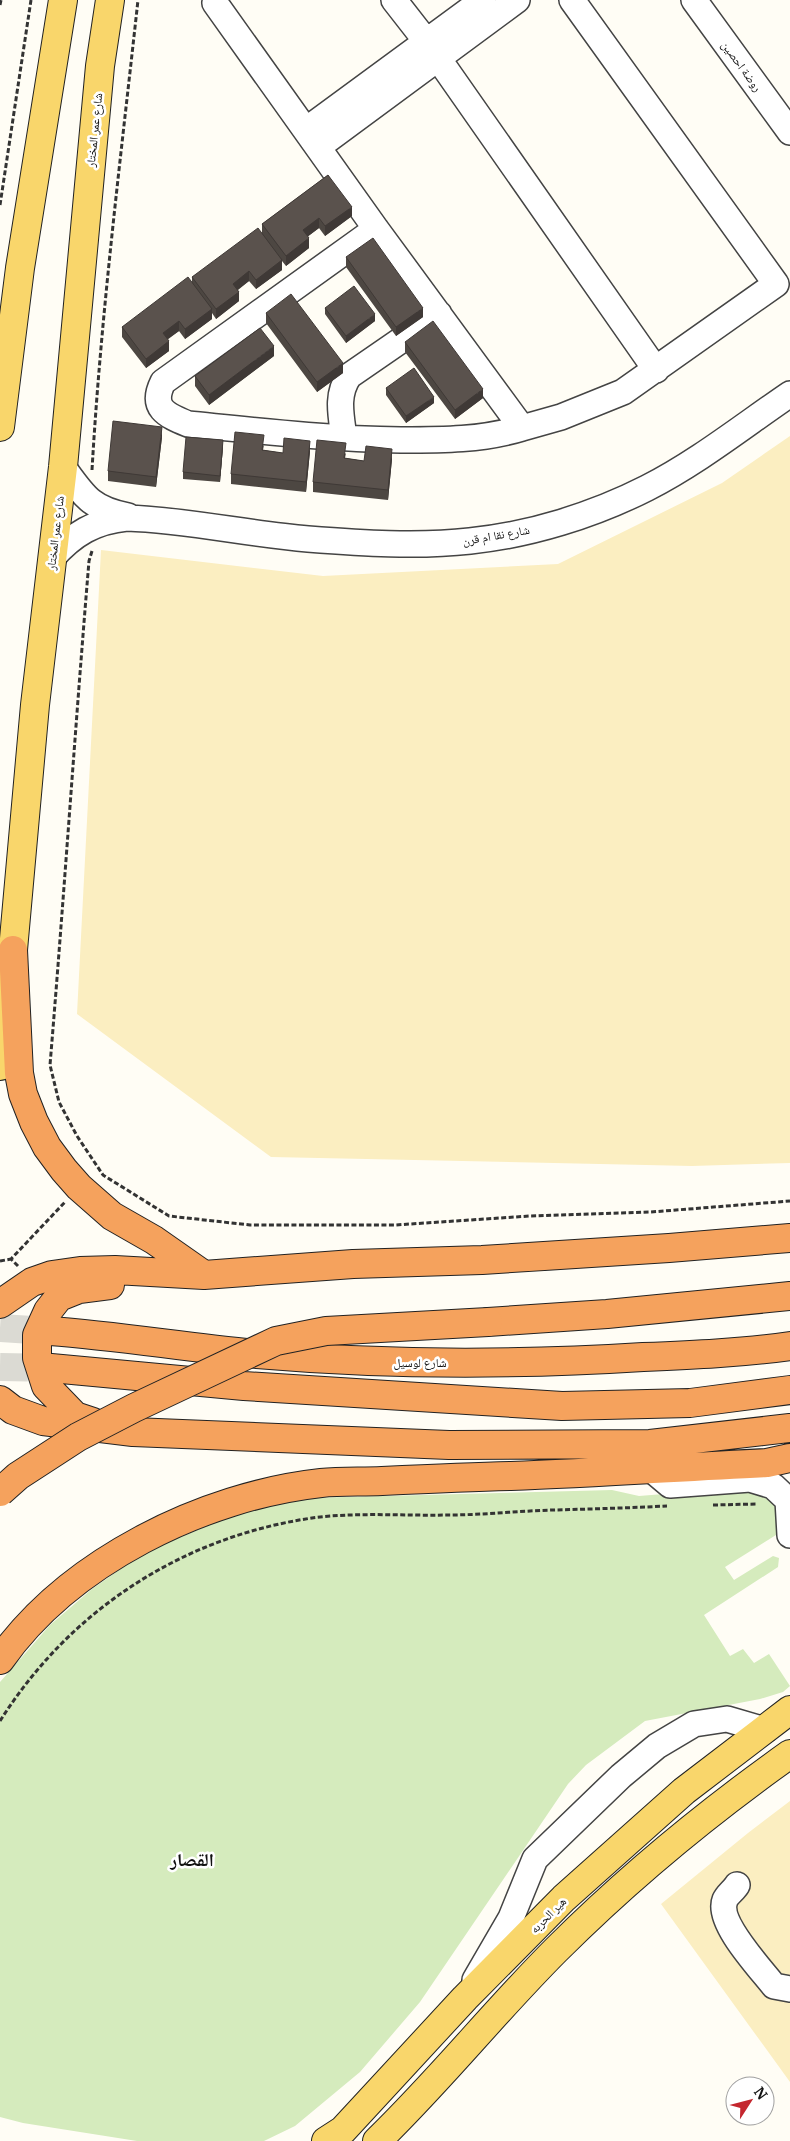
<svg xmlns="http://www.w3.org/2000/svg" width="790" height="2141" viewBox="0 0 790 2141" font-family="Merriweather,'Noto Naskh Arabic',serif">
<rect width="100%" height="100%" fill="#fffdf5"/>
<!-- green -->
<path fill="#d5ebbd" d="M750,1487C755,1489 762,1491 766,1494C778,1503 782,1521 776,1535L725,1567L734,1580L773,1556L779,1558L778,1567L704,1615L730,1656L743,1649L754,1663L769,1654L790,1686L783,1692L760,1699L645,1721L586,1765L568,1784L420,2002L360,2072L295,2126L264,2141H137L23,2123L0,2117V1682L50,1625L92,1589L129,1563L162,1545L233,1515L306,1498L612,1490L639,1496Z"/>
<!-- sand -->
<path fill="#fbeec1" d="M790,436V1163L692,1166L271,1157L77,1014L101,550L323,576L558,564L722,483Z
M790,1801V2082L661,1904L748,1833Z"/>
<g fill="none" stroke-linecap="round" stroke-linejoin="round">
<!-- highway-tunnel -->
<path stroke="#dbdad3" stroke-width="28" stroke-dasharray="28 14" stroke-linecap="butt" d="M0,1328L50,1331
M0,1367L51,1368"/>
<!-- minor casing -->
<g stroke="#444" stroke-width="28">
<path id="minor" d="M216,0L215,3L376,229L522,428L561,417L623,392L776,284L572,0
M394,0L426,41L656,370
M694,0L790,132
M306,130L483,0
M318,147L517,0
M376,229L163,382C150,408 166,415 188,424C259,431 330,439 401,440C442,440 483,440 522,428
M344,437C341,415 336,395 349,376L439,314
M63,467C84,496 91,509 128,516
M52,558C73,534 95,521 127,518C187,520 247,534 308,539C361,543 417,547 470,541C530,535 594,515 647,488C698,462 743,426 790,394
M651,1469L670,1485L750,1479L773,1486L788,1500L790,1535
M737,1885C734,1890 727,1895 725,1900C716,1922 761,1969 774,1986L790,1989
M475,1980L511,1918L535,1859L621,1776L657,1746L694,1724L727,1719L765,1730"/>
</g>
<!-- major casing -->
<g stroke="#222" stroke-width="30">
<path id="major" d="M0,427L20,268L63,0
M0,1066L13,950L35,705L63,467L100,66L110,0
M326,2141L343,2130L465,1998L564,1898L684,1791L790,1710
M377,2141C440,2080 494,2012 556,1950C628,1878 707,1813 790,1754"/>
</g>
<!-- highway casing -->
<g stroke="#222" stroke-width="30">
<path id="highway" d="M13,950L19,1073L23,1094L34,1122L47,1147L64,1170L79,1187L112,1216L154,1240L204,1275
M0,1304L32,1282L52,1275L80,1271L115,1270L204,1275L353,1264L482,1260L669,1248L790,1238
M488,1322L607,1314L790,1296
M50,1331C120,1336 188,1348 257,1354C385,1365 515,1365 643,1357C692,1355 741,1353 790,1346
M51,1368L244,1386L562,1406L690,1403L790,1390
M0,1400L13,1410L43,1421L133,1432L449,1445L650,1444L790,1428
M93,1422L75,1416L46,1386L37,1358V1335L48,1311L59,1297L79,1289L110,1285
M0,1660C69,1562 203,1496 321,1483C341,1481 362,1482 382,1481C425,1479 468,1477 511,1476C596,1473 681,1467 767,1463L790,1458"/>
</g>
<!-- path -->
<path stroke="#333" stroke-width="3" stroke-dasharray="5 2.5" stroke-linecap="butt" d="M0,5L1,0
M0,205L31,0
M92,470C101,313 121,156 138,0
M92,551L89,561C75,729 64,897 50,1065L59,1102L77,1136L103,1175L169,1216L250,1225H395L530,1216L651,1212L790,1201
M0,1261L11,1259
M18,1266L11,1259L65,1202
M713,1505L756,1504
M0,1721C70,1610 182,1537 312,1518C355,1512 404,1516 448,1515C483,1515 518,1511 553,1510C591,1509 629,1508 667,1506"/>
<!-- minor -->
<use href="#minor" stroke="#fff" stroke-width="25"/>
<!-- major -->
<use href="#major" stroke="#f9d66b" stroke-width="28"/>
<!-- highway -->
<use href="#highway" stroke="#f5a25d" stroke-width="28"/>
<!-- highway-bridge casing -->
<g stroke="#222" stroke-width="30" stroke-linecap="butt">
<path id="highway-bridge" d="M0,1492L18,1476L78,1437L134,1408L276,1341L326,1331L488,1322"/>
</g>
<!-- highway-bridge -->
<use href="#highway-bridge" stroke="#f5a25d" stroke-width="28"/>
</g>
<!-- wall -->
<path fill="#4d4742" d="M328,175L352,216L325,236L319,228L307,237L309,248L286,266L282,261V270L256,289L249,281L238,290L239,301L216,319L212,313V319L185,339L179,331L167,339L169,351L146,368L122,337V327L192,283V277L262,233V224Z
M346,257L423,317L396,336L346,267Z
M325,308L375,321L346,343L325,314Z
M266,313L343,373L317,392L266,323Z
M405,342L483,398L455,419L405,352Z
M274,356L209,405L195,386V376Z
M386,388L434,403L406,423L386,395Z
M162,437L156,487L108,481V471Z
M264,445L263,450L283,453L310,451L306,492L231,484V474Z
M223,447L220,482L183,479V472Z
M346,453L345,458L364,461L392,459L388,500L313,492V482Z"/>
<!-- shaded-wall -->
<path fill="#3f3936" d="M352,207V216L325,236V226Z
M319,218V228L303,240V230Z
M309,238V248L286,266V256Z
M282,260V270L256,289V280Z
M249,271V281L233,293V284Z
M239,292V301L216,319V309Z
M423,308V317L396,336V327Z
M212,309V319L185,339V329Z
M375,314V321L346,343V336Z
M179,321V331L163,343V333Z
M169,341V351L146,368V359Z
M274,346V356L209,405V395Z
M343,363V373L317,392V382Z
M483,389V398L455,419V410Z
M434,397V403L406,423V416Z
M162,427V437L156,487V477Z
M223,440V447L220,482V476Z
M310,441V451L306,492V482Z
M392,449V459L388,500V490Z"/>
<!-- building -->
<path fill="#5a524d" stroke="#3f3936" d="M328,175L352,207L325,226L319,218L303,230L309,238L286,256L262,224Z
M258,228L282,260L256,280L249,271L233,284L239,292L216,309L192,277Z
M373,238L423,308L396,327L346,257Z
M188,277L212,309L185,329L179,321L163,333L169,341L146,359L122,327Z
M354,286L375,314L346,336L325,308Z
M291,294L343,363L317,382L266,313Z
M433,321L483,389L455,410L405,342Z
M260,328L274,346L209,395L195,376Z
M414,368L434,397L406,416L386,388Z
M113,421L162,427L156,477L108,471Z
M235,432L264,435L262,450L283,453L284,438L310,441L306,482L231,474Z
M186,437L223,440L220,476L183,472Z
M317,440L346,443L344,458L364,461L366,446L392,449L388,490L313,482Z"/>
<g text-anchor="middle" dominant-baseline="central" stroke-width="5" stroke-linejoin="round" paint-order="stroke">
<!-- street labels -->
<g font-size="12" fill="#111" stroke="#fff">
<text transform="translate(742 66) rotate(54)">روضة احصين</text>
<text transform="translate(94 130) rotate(-84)">شارع عمر المختار</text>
<text transform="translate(55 533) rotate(-83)">شارع عمر المختار</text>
<text transform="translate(496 535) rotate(-10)">شارع نقا ام قرن</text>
<text x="420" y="1362">شارع لوسيل</text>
<text transform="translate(548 1915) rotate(-45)">هير الحربه</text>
</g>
<!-- district labels -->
<g font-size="18" font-weight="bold" fill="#111" stroke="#fff">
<text x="192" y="1859">القصار</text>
</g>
</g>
<!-- north arrow -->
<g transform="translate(750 2101) rotate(54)"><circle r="24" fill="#ffffff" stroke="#a0a0a0"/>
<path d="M0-4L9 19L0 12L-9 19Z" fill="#c4262e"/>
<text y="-8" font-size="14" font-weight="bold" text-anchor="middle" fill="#111111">N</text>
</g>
</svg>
